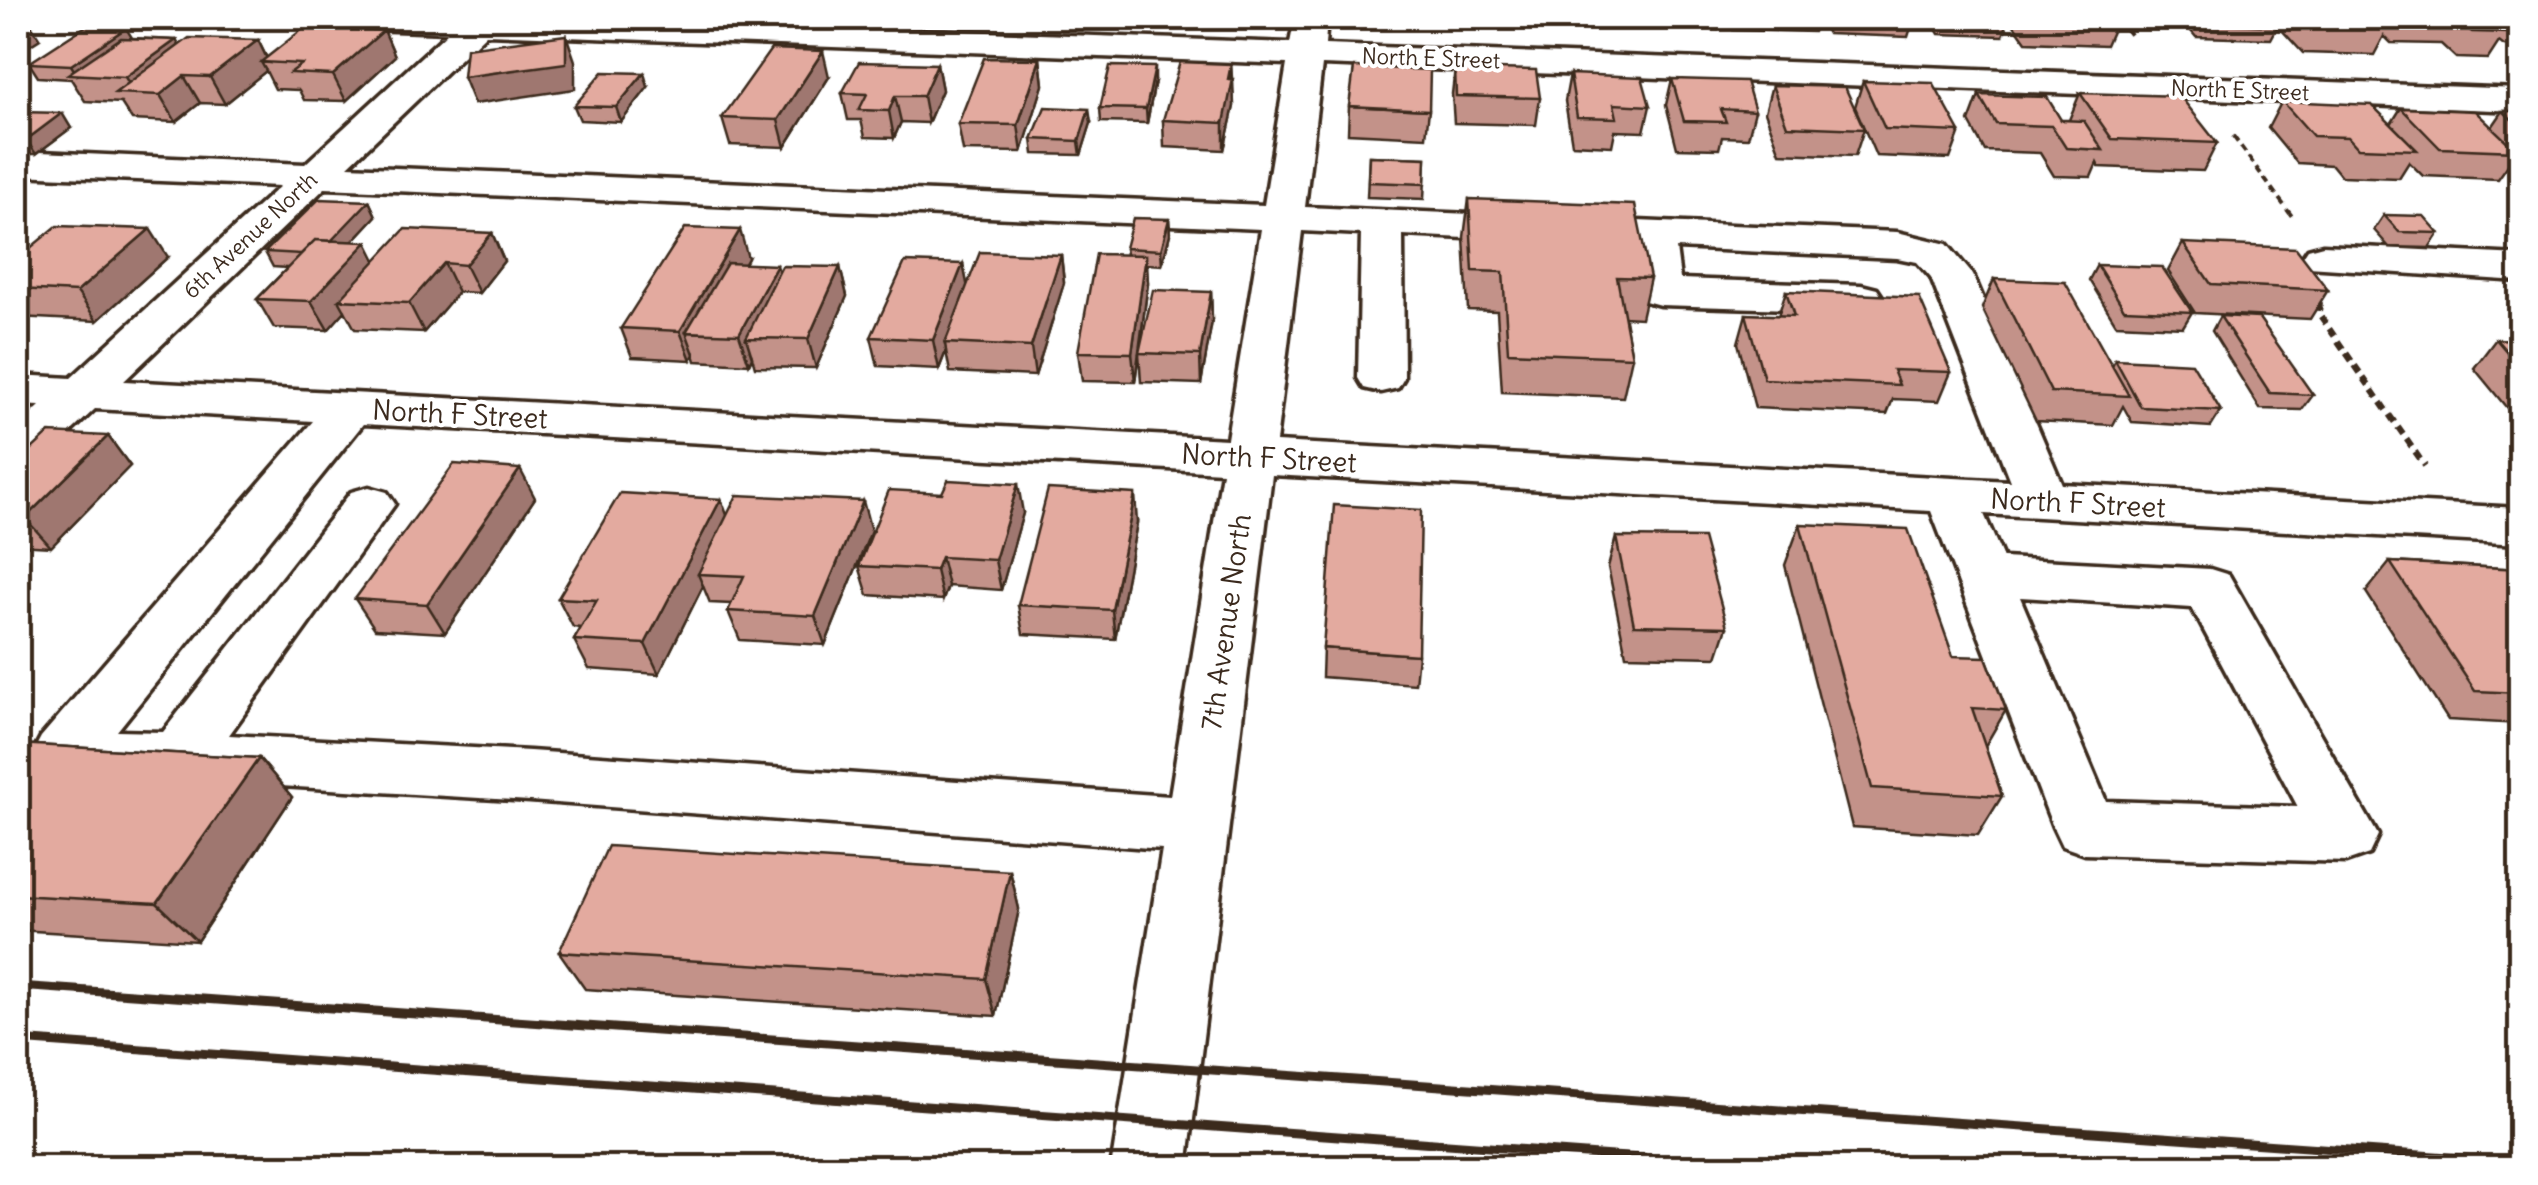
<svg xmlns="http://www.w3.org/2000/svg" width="2538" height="1185" viewBox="0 0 2538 1185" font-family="Delius,sans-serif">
<rect width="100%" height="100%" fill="#fff"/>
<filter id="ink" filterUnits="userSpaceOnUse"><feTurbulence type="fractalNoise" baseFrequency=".01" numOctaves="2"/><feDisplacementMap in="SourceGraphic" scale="20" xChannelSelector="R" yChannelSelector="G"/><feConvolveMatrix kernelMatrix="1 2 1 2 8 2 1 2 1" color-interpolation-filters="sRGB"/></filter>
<g filter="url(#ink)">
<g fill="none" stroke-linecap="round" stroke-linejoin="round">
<!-- minor casing -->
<g stroke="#3b2a1e" stroke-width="7">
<path id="minor" d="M325,18H598L1290,43L1295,18H1327L1325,45L2520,89V111L1322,65L1305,207L1897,232L1947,244L1973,275L2062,484L2520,508V544L1984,514L2003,558L2210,569L2229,575L2378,835L2369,854L2346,862L2085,854L2062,846L2053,827L1931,511L1272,475L1187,1168H1111L1162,849L530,801L183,780L63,778L41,771L32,754L41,737L313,421L95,409L36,465L18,470V427L40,406L18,405V375L71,378L280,186L18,175V151L305,164L448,32L341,28L329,25ZM486,34L1287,64L1264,205L348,166ZM325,188L1261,229L1227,439L124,381ZM1302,231L1361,234L1358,378L1364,388L1381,392L1398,388L1404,378L1403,235L1633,246L1638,292L1645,301L1660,305L1861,311L1877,307L1883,298L1877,289L1861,285L1680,279L1676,248L1897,258L1917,262L1931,278L2010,481L1276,442ZM363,424L1222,472L1170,796L530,751L229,735L395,504L387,492L369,487L351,492L163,732L117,731ZM2020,597L2192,608L2298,807L2106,801Z
M2323,245L2520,255V281L2308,267L2302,258L2308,249Z"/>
</g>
<!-- path-far1 -->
<path stroke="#3b2a1e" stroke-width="4" stroke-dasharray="8 5" stroke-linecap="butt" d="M2117,18L2133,38
M2233,136L2294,219"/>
<!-- path -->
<path stroke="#3b2a1e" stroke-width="6" stroke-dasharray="9 6" stroke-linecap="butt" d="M2320,302L2319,314L2425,466"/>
<!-- minor -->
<use href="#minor" fill="#fff" fill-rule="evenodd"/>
<!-- rail -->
<path stroke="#3b2a1e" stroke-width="9" d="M18,986L2520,1162
M18,1040L1778,1168"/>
</g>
<!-- wall -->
<path fill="#c39289" stroke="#3b2a1e" stroke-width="2.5" d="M1385,18H1434L1433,24L1385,22Z
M1455,18H1528L1527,24L1455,22Z
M1546,18H1608L1606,27L1547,25Z
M1682,18H1721L1718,30L1686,29Z
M1728,18H1817L1813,32L1733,30Z
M1820,18H1914L1908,37L1828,34Z
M1930,18H2005L2008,22L2003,36L1939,34Z
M2009,18H2116L2117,20L2106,45L2026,42Z
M2180,18H2520V47L2504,46L2499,42L2488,59L2456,58L2441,44L2391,43L2384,36L2374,55L2303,53L2278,26L2271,39L2196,37Z
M384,30L395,56L346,101L304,100L299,90L275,89L266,71L225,104L200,103L176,122L132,120L121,103L85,101L71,79L38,77L29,63L132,38L176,40L179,46L258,40L267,58Z
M1040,59L1043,85L1022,152L963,151L958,124Z
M937,64L942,90L928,123L901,122L894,138L865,137L861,120H848L842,93Z
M1231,64L1234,106L1224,150L1164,147L1163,120Z
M1455,68L1540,98L1536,125L1454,123L1452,94Z
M1570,74L1650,106L1644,132L1615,131L1612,146L1572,144L1565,101Z
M829,77L785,147L730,145L722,118Z
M1672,79L1755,111L1748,138L1722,137L1719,149L1677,148L1666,105Z
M1155,81L1147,123L1101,122L1100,108Z
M1863,81L1960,132L1950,159L1876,156L1855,107Z
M1772,85L1864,129L1855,156L1780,153L1765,112Z
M648,87L621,122L580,120L574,106Z
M2080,93L2217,143L2203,171L2099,167L2097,163L2091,177L2054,176L2040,153L1985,151L1969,122L1979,95L2061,120H2069Z
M2282,101L2391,124L2401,108L2492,127L2503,111H2520V172L2510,162L2498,179L2423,176L2409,162L2399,178L2341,176L2332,165L2297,163L2268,128Z
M1349,106L1429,110L1426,137L1348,133Z
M18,112L71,128L36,154H18Z
M1091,123L1081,155L1034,154L1032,139Z
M1369,156L1426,158L1424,199L1367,197Z
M1469,199L1650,278L1641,318L1624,317L1632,357L1623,397L1502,392L1497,311L1468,310L1464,237Z
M369,201L376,216L352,242L376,260L492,233L504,261L479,293L458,292L424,332L355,329L345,311L328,330L274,328L257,299L287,268L273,267L265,252Z
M2384,215L2439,233L2429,248L2389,247L2374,230Z
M1169,219L1170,234L1162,265L1147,264L1148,283L1135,382L1082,381L1078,352L1126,254L1125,248Z
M2183,243L2328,290L2310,319L2195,313L2168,271Z
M1061,255L1064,283L1035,376L950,372L946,351L939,369L878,366L871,337L963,264L967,285Z
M168,257L97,321L18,317V258Z
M748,258L745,264L779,271L840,267L847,296L816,368L755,367L752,357L749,364L696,361L694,354L691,360L632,357L621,328Z
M2097,265L2192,312L2183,327L2116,324L2089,280Z
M1994,279L2112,366L2115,359L2221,411L2211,427L2132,422L2123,406L2113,425L2036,421L1982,308Z
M1786,291L1951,372L1939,401L1893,399L1887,414L1755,408L1738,343L1746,314L1778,316Z
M1211,292L1212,321L1201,384L1141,382L1139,353Z
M2220,316L2313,395L2302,410L2260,409L2212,331Z
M2496,339L2520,340V424L2474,368Z
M108,436L130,466L51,547L18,545V462Z
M942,493L1023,513L1001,590L948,586L943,600L868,595L859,566Z
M535,498L445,633L375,629L355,599Z
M727,515L871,531L825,645L740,640L728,611L731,604L710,603L703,586L659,674L589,669L574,640L581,628L573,627L558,598Z
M1137,523L1115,639L1023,634L1018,605Z
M1800,524L1953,656L2006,710L1985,746L2002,796L1978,835L1852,827L1785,565Z
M1616,537L1727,627L1717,657L1626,655L1608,567Z
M2390,562L2520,569V724L2448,720L2366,592Z
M1323,648L1418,655L1415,684L1322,677Z
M18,744L259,758L292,797L197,941L18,930Z
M1010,871L1019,909L996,1016L585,989L559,952Z"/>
<!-- shaded-wall -->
<path fill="#9f776f" stroke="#3b2a1e" stroke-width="2.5" d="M31,25L40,39L18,53V34Z
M126,28L134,41L77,75L71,65Z
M384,30L395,56L346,101L333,75Z
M566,35L575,61V89L474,104L463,77Z
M176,40L191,66L135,94L125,77Z
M258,40L269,63L261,62L266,71L225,104L210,77Z
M823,51L829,77L785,147L778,120Z
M1040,59L1043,85L1022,152L1018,125Z
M937,64L942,90L928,123L923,96Z
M1231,64L1232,87L1233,79L1234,106L1224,150V123Z
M1155,67V81L1147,123L1146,109Z
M644,73L648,87L621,122L616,107Z
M184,76L200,103L176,122L160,95Z
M895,96L901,122L894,138L889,111Z
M1089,109L1091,123L1081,155L1079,141Z
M62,113L71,128L36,154L26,140Z
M369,201L376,216L326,270L317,255Z
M1169,219L1170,234L1162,265L1161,250Z
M150,229L168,257L97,321L77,292Z
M740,230L748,258L706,333L686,332L694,354L691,360L680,331Z
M492,233L504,261L479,293L465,265Z
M367,242L381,270L339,300L345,311L328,330L311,301Z
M1061,255L1064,283L1035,376L1031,347Z
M1146,255L1148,283L1135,382L1132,353Z
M444,263L458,292L424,332L409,303Z
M963,264L969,293L945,343L946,351L939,369L933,340Z
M777,265L786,294L746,338L752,357L749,364L739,334Z
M840,267L847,296L816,368L808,339Z
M1211,292L1212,321L1201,384L1200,355Z
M108,436L130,466L51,547L25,518Z
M520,469L535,498L445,633L427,604Z
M1018,484L1023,513L1001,590L995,560Z
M1135,494L1137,523L1115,639L1112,610Z
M721,499L732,528L698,574L703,586L659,674L645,644Z
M863,501L871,531L825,645L815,616Z
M941,557L948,586L943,600L936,570Z
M259,758L292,797L197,941L157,903Z
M1010,871L1019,909L996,1016L986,979Z"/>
<!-- building -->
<path fill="#e3aa9f" stroke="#3b2a1e" stroke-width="2.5" d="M1942,18H2005L2008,22L1944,20Z
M2056,18H2116L2117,20Z
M2198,18H2271L2278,26L2203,23Z
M2308,18H2376L2389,29L2317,27Z
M2423,18H2487L2505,33L2472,32L2457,19Z
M2495,18H2520V33H2513Z
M18,25H31L18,34Z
M86,26L126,28L71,65L29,63Z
M304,28L384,30L333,75L290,73L302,64L261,62Z
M566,35V63L463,77L466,48Z
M121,38L176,40L125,77L68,74Z
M189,38L258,40L210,77L184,76L160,95L115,93Z
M771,49L823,51L778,120L722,118Z
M984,58L1040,59L1018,125L958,124Z
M859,62L937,64L923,96H895L889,111L859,110L867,94L842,93Z
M1180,62L1231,64L1228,79H1233L1224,123L1163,120Z
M1110,66L1155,67L1146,109L1100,108Z
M1354,67L1430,70L1429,110L1349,106Z
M1455,68L1536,70L1540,98L1456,96Z
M603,72L644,73L616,107L574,106Z
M1570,74L1642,77L1650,106L1614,104L1617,118L1577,117Z
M1672,79L1746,81L1755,111L1721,109L1726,122L1684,121Z
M1863,81L1933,83L1960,132L1885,129Z
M1772,85L1845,87L1864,129L1787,126Z
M2080,93L2180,96L2217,143L2112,139Z
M1979,95L2047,97L2061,120L2084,121L2103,150L2066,148L2052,126L1996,124Z
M2282,101L2372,105L2417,150L2358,148L2348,137L2313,136Z
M1045,107L1089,109L1079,141L1032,139Z
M2401,108L2475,111L2517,151L2440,148Z
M2503,111H2520V127Z
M18,112L62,113L26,140H18Z
M1369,156L1426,158L1425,184L1368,182Z
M319,199L369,201L331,241L315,240L301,254L265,252Z
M1469,199L1635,205L1650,278L1617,277L1632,357L1508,352L1503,272L1473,271Z
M2384,215L2424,216L2439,233L2399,232Z
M1133,218L1169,219L1161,250L1125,248Z
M57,226L150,229L77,292L18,289V258Z
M685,228L740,230L680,331L621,328Z
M405,229L492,233L465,265L444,263L409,303L339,300Z
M315,240L367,242L311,301L257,299Z
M2183,243L2296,248L2328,290L2211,284Z
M980,252L1061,255L1031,347L945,343Z
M1096,254L1146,255L1132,353L1078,352Z
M905,262L963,264L933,340L871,337Z
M727,263L777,265L739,334L686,332Z
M2097,265L2162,267L2192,312L2124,309Z
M782,266L840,267L808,339L746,338Z
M1994,279L2065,282L2129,396L2051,392Z
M1153,290L1211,292L1200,355L1139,353Z
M1786,291L1919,297L1951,372L1893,370L1899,385L1764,379L1746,314L1794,316Z
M2220,316L2259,318L2313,395L2270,393Z
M2496,339L2520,340V367Z
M2115,359L2192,363L2221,411L2141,407Z
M49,433L108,436L25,518L18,517V462Z
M454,464L520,469L427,604L355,599Z
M948,480L1018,484L995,560L941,557L936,570L859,566L889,490L942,493Z
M1048,489L1135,494L1112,610L1018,605Z
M620,493L721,499L645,644L574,640L597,600L558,598Z
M737,495L863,501L815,616L728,611L744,576L698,574Z
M1334,505L1421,510L1418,655L1323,648Z
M1800,524L1908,529L1953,656L1986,657L2006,710L1972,708L2002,796L1872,788Z
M1616,537L1703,538L1727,627L1634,625Z
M2390,562L2520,569V693L2475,691Z
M18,744L259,758L157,903L18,895Z
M608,846L1010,871L986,979L559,952Z"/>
</g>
<g text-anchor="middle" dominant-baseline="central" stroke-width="8" stroke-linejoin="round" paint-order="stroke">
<!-- far-street labels -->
<g font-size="22" fill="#3b2a1e" stroke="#fff">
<text transform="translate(1431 58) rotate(2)">North E Street</text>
<text transform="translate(2240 90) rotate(2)">North E Street</text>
<text transform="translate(250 235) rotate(-43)">6th Avenue North</text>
</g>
<!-- street labels -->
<g font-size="28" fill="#3b2a1e" stroke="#fff">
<text transform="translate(460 414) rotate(3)">North F Street</text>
<text transform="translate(1269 458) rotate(3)">North F Street</text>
<text transform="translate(2078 503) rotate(3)">North F Street</text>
<text transform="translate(1226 622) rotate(-82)">7th Avenue North</text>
</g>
</g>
<!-- margin -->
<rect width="2538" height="1185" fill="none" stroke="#fff" stroke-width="60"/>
<rect x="30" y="30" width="2478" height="1125" fill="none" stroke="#3b2a1e" stroke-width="4" filter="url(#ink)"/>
</svg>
